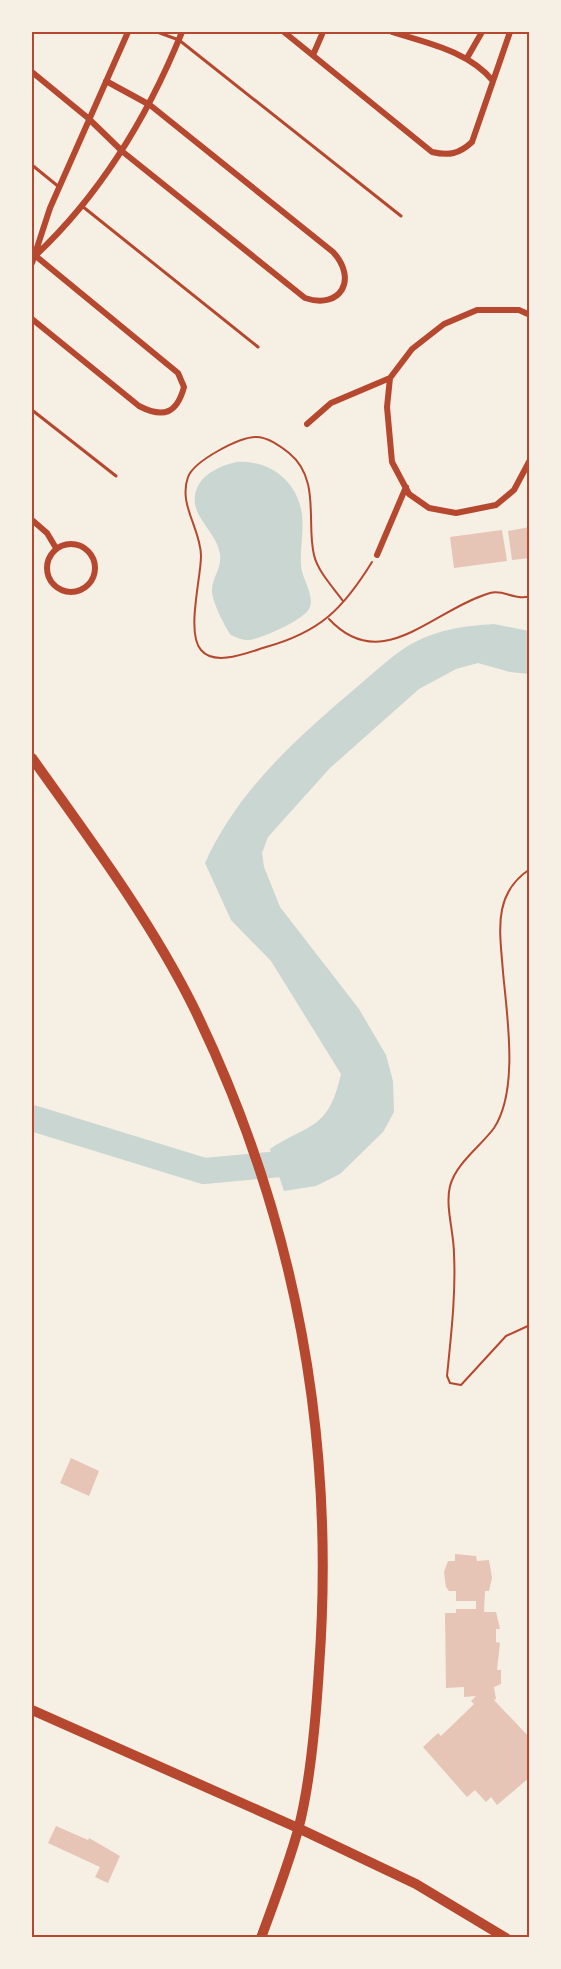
<svg xmlns="http://www.w3.org/2000/svg" width="561" height="1969" viewBox="0 0 561 1969" font-family="Montserrat,sans-serif">
<rect width="100%" height="100%" fill="#f6efe4"/>
<!-- water -->
<path fill="#c9d6d2" d="M237,462C269,460 297,480 302,514C304,531 300,548 301,565C301,578 316,596 309,609C303,620 261,639 249,640C242,640 237,638 231,635C225,627 211,600 212,589C213,576 222,568 220,554C216,528 183,513 199,484C206,472 223,465 237,462Z
M494,624L529,631V674L510,672L478,663L456,669L419,689L330,768L268,837L262,853L264,867L280,907L359,1009L386,1055L393,1081L394,1112L383,1132L340,1174L316,1186L284,1191L270,1149C312,1122 328,1130 341,1074L271,961L231,920L205,863C238,790 297,738 357,687C375,672 397,650 419,640C446,628 466,626 494,624Z"/>
<g fill="none" stroke-linecap="round" stroke-linejoin="round">
<!-- river -->
<path stroke="#c9d6d2" stroke-width="26" d="M32,1118L204,1171L302,1162L307,1157"/>
</g>
<!-- building -->
<path fill="#e6c5b7" d="M530,527V558L512,560L508,531Z
M502,530L507,561L454,568L450,537Z
M71,1458L99,1471L89,1496L60,1483Z
M455,1554L476,1556L477,1561L489,1560L492,1578L489,1591H485L484,1612H496L500,1629H496V1642L500,1643L497,1670H501V1684L494,1687L496,1699L494,1700L530,1738V1777L497,1805L491,1797L486,1802L475,1790L467,1797L423,1747L438,1733L441,1736L470,1708L474,1704L471,1701L476,1696L464,1697V1687L446,1688L445,1613H456V1609H476V1601H456V1591H449L446,1587L444,1572L448,1561H455Z
M56,1826L88,1840L89,1838L120,1856L108,1883L95,1877L100,1867L48,1843Z"/>
<g fill="none" stroke-linecap="round" stroke-linejoin="round">
<!-- path -->
<path stroke="#b5482f" stroke-width="2" d="M343,601C333,587 318,572 314,555C306,523 321,479 289,453C280,446 268,437 256,437C239,437 194,461 188,477C178,505 201,529 201,556C201,578 186,633 201,650C215,667 249,652 266,647C320,632 343,609 372,562
M329,619C382,676 432,610 490,593C504,589 515,601 530,596
M530,869C492,894 500,932 503,972C507,1016 519,1090 494,1128C481,1146 456,1163 450,1186C445,1207 454,1232 454,1254C456,1294 451,1336 447,1376L450,1383L461,1385L506,1336L530,1325"/>
<!-- service -->
<path stroke="#b5482f" stroke-width="3" d="M157,32L179,40L401,216
M32,165L59,187
M82,206L258,347
M32,410L116,476"/>
<!-- minor -->
<path stroke="#b5482f" stroke-width="6" d="M284,32L432,152C449,156 459,154 472,142L510,32
M392,32C426,43 469,51 493,81
M313,55L323,32
M467,58L482,32
M32,72L88,118L123,152L305,298C341,310 358,279 333,252L150,105L106,81
M32,253L178,373L184,387C177,413 164,419 139,406L32,319
M35,256C102,193 148,116 182,32
M32,263L50,208L128,32
M530,315L519,310H477L444,324L412,349L390,378L387,407L392,462L409,494L429,508L456,513L496,505L514,490L530,460
M307,424L331,403L390,378
M32,520L47,533L56,548
M47 568a24 24 0 1 1 48 0a24 24 0 1 1-48 0Z
M377,555L406,487"/>
<!-- primary -->
<path stroke="#b5482f" stroke-width="10" d="M32,758C89,838 149,918 193,1006C295,1215 336,1437 319,1668C316,1717 311,1782 298,1830C288,1866 274,1902 261,1938
M32,1710L298,1828L416,1884L506,1938"/>
</g>
<!-- border -->
<rect width="561" height="1969" fill="none" stroke="#f6efe4" stroke-width="66"/>
<rect x="33" y="33" width="495" height="1903" fill="none" stroke="#b5482f" stroke-width="2"/>
</svg>
